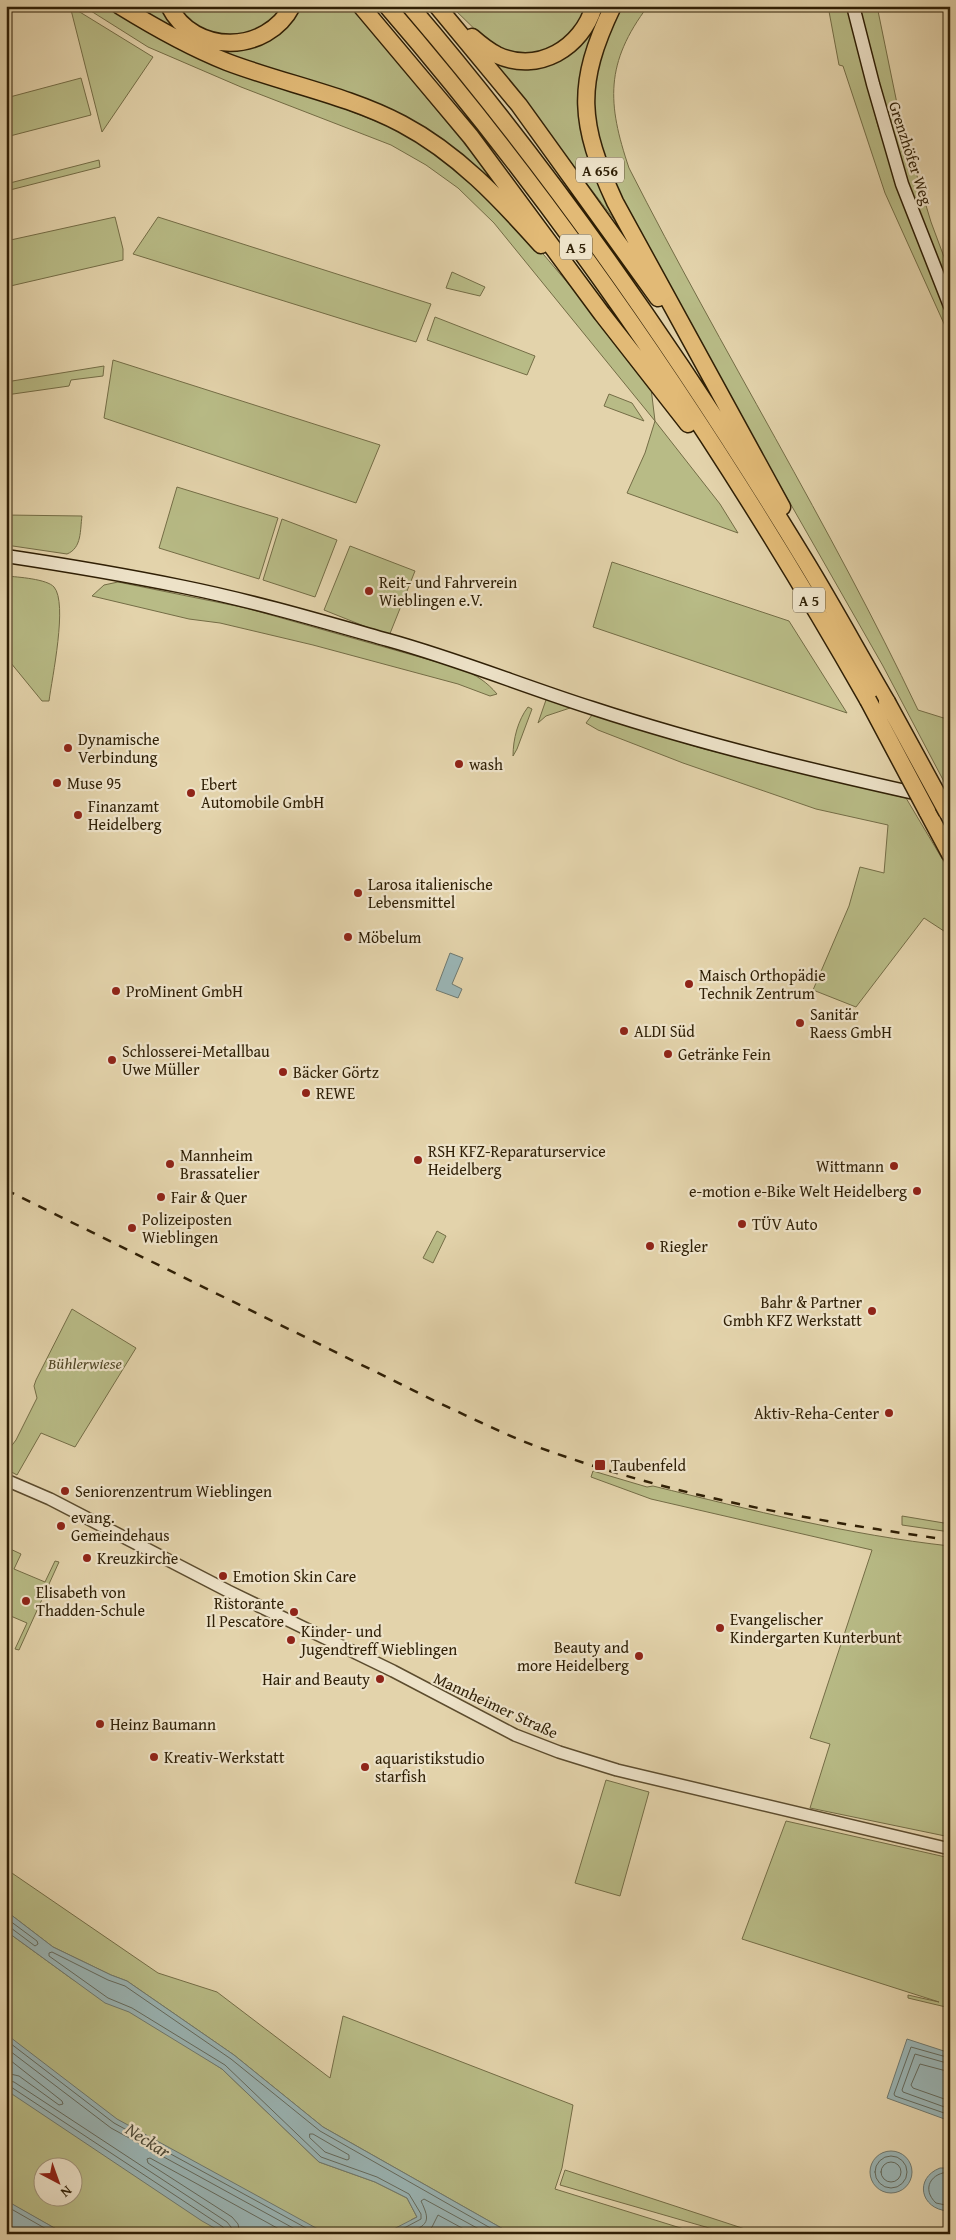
<svg xmlns="http://www.w3.org/2000/svg" width="956" height="2240" viewBox="0 0 956 2240" font-family="'Gentium Book Plus',serif">
<rect width="100%" height="100%" fill="#e3d3ab"/>
<filter id="stains"><feTurbulence type="fractalNoise" baseFrequency=".004" numOctaves="4"/><feColorMatrix values="0 0 0 0 .2 0 0 0 0 .09 0 0 0 0 .02 0 0 0 .5 -.17"/></filter>
<radialGradient id="worn" r=".72"><stop offset=".6" stop-color="#630" stop-opacity="0"/><stop offset="1" stop-color="#630" stop-opacity=".3"/></radialGradient>
<!-- green -->
<path fill="#b8bb86" stroke="#746d46" fill-rule="evenodd" d="M70,6L153,57L102,132Z
M83,6H107L143,29L398,130L437,152L504,211L544,255L594,314L651,388L655,421L720,504L738,533L627,493L645,453L655,421L494,223L458,188L426,165L391,145L241,87L148,47Z
M133,6H351L500,187L465,158L211,49Z
M451,6H607L585,58L607,198L619,226L557,144L487,56L503,51L490,44Z
M621,6H648C605,63 607,103 629,168C722,351 830,525 918,710L950,720V793L883,666L705,354L613,186L594,123L593,97L595,73L613,21Z
M828,6H847L878,126L908,213L950,316V337L885,193L843,66L839,65Z
M858,6H877L901,123L931,222L950,273V293C910,201 884,104 858,6Z
M81,78L91,115L6,137V98Z
M99,160L100,167L6,191V184Z
M115,217L123,249V260L6,287V241Z
M158,217L431,304L416,342L133,254Z
M452,272L485,287L480,296L446,288Z
M435,317L535,356L527,375L427,340Z
M113,360L380,445L356,503L104,418Z
M104,366L103,376L71,380L69,386L6,395V382Z
M609,394L632,403L644,421L604,406Z
M177,487L278,518L259,579L159,548Z
M6,515L82,516C80,530 82,548 67,554L6,545Z
M282,519L337,540L315,597L263,580Z
M350,546L415,571L389,636L324,610Z
M612,562L789,621L847,713L593,627Z
M6,576C18,577 47,579 54,587C68,603 52,678 49,701H42L6,657Z
M118,582L246,608L462,669C476,675 487,682 497,694L490,696L458,684L313,645L220,623L189,619L92,596L104,585Z
M547,697L570,705V708L546,716L538,723Z
M528,707L532,709L517,749L513,756C513,739 518,720 528,707Z
M592,715L704,749L906,798L950,872V935L924,918L856,1007L813,990L849,906L860,867L884,873L888,825L816,809L683,763L598,730L586,723Z
M437,1231L446,1236L433,1263L423,1258Z
M72,1309L136,1348L75,1447L41,1433L17,1475L6,1469V1453L16,1440L37,1398L34,1386L36,1380Z
M593,1471L647,1487L653,1486C751,1510 849,1535 950,1546V1837L810,1808L830,1744L810,1738L872,1550L651,1499L591,1477Z
M902,1516L950,1524V1532L902,1525Z
M6,1547L21,1554L14,1569L45,1582L55,1561L59,1562L19,1650L15,1649L27,1623L6,1614Z
M606,1780L649,1792L620,1896L575,1883Z
M786,1821L950,1858V2008L908,1998V1995L939,2002L742,1939Z
M6,1869L158,1973L217,1992L330,2078L343,2016L573,2105L562,2168L555,2189L700,2234H512L323,2127L234,2055L127,1981L111,1975L53,1947L6,1911Z
M6,1931L72,1979L166,2032L222,2069L319,2162L375,2182L407,2198L417,2217L411,2220L460,2234H65L6,2201ZM42,2168H72V2198H42Z
M565,2170L745,2229L761,2234H730L560,2185Z"/>
<!-- water -->
<path fill="#9ab5b5" stroke="#6f796f" d="M450,953L463,958L452,984L462,989L458,998L436,990Z
M6,1911L53,1947L111,1975L127,1981L234,2055L323,2127L512,2234H384L417,2217L407,2198L375,2182L319,2162L222,2069L129,2012L105,2003L6,1931Z
M6,2034L117,2119L327,2234H225L202,2221L6,2090Z
M907,2039L950,2053V2121L887,2098Z
M870 2172a21 21 0 1 1 42 0a21 21 0 1 1-42 0Z
M940,2168H950V2210L948,2211C920,2209 914,2178 940,2168Z
M6,2201H7L65,2234H6Z"/>
<g fill="none" stroke-linecap="round" stroke-linejoin="round">
<!-- shore -->
<path stroke="#646a5d" stroke-width="1" d="M6,1918L37,1941L38,1944L35,1946L11,1928H6
M6,2040L114,2123L317,2234
M6,2048L111,2128L304,2234
M6,2057L62,2101L63,2104L59,2105L19,2076L6,2073
M950,2058L911,2047L894,2094L895,2096L950,2115
M950,2064L915,2054L902,2090L903,2092L950,2109
M950,2072L920,2064L911,2085L913,2088L950,2101
M6,2080L14,2082L227,2222L231,2227L233,2234
M6,2087H11L223,2227L226,2234
M310,2134H313L349,2155V2159L347,2160L325,2152L310,2138Z
M875 2172a16 16 0 1 1 32 0a16 16 0 1 1-32 0Z
M881 2172a10 10 0 1 1 20 0a10 10 0 1 1-20 0Z
M950,2172C931,2172 921,2189 936,2203L950,2206
M6,2206L55,2234
M240,2234L238,2224L232,2217L148,2163L147,2159L150,2158L288,2234
M393,2234L421,2219V2214L409,2194L377,2177L321,2157L225,2065L132,2008L108,1998L49,1956V1953L52,1952L108,1980L125,1986L231,2059L320,2131L501,2234
M408,2234C428,2224 431,2222 421,2201L424,2199L488,2234
M425,2234L432,2227L438,2215L473,2234"/>
<!-- tertiary casing -->
<g stroke="#5c4c2e" stroke-width="14">
<path id="tertiary" d="M6,1480L50,1499L228,1591L393,1671L515,1735L559,1752L617,1770L950,1849"/>
</g>
<!-- secondary casing -->
<g stroke="#2f1f05" stroke-width="15">
<path id="secondary" d="M853,6L873,84L902,184L950,306
M6,556C66,565 125,575 184,587C253,601 321,621 388,640C457,659 523,686 592,708C708,746 827,774 946,800"/>
</g>
<!-- motorway casing -->
<g stroke="#2f1f05" stroke-width="19">
<path id="motorway" d="M120,6C154,27 189,47 227,62C285,84 347,95 402,124C457,153 500,199 541,245
M169,6C194,56 267,54 292,6
M361,6L471,137L602,314L688,424
M387,6C571,219 729,456 868,700
M410,6C558,179 688,368 806,562C834,608 860,656 887,702
M437,6L519,105L658,298
M613,6C575,85 579,124 615,202L782,507
M472,37C480,44 487,50 497,55C538,74 582,48 594,6
M927,811L950,854"/>
</g>
<!-- tertiary -->
<use href="#tertiary" stroke="#ede2c8" stroke-width="11"/>
<!-- secondary -->
<use href="#secondary" stroke="#ede2c8" stroke-width="12"/>
<!-- motorway -->
<use href="#motorway" stroke="#e2ba76" stroke-width="16"/>
<!-- rail -->
<path stroke="#2f1f05" stroke-width="2.5" stroke-dasharray="9 9" stroke-linecap="butt" d="M6,1190L435,1401C472,1418 509,1437 549,1451C678,1497 814,1521 950,1540"/>
<!-- motorway-bridge casing -->
<g stroke="#2f1f05" stroke-width="19" stroke-linecap="butt">
<path id="motorway-bridge" d="M868,700L927,811
M887,702L947,812"/>
</g>
<!-- motorway-bridge -->
<use href="#motorway-bridge" stroke="#e2ba76" stroke-width="16"/>
</g>
<!-- markers -->
<g fill="#8f2418" stroke="#ede2c8" stroke-width="2">
<circle cx="369" cy="591" r="5"/>
<circle cx="68" cy="748" r="5"/>
<circle cx="459" cy="764" r="5"/>
<circle cx="57" cy="783" r="5"/>
<circle cx="191" cy="793" r="5"/>
<circle cx="78" cy="815" r="5"/>
<circle cx="358" cy="893" r="5"/>
<circle cx="348" cy="937" r="5"/>
<circle cx="689" cy="984" r="5"/>
<circle cx="116" cy="991" r="5"/>
<circle cx="800" cy="1023" r="5"/>
<circle cx="624" cy="1031" r="5"/>
<circle cx="668" cy="1054" r="5"/>
<circle cx="112" cy="1060" r="5"/>
<circle cx="283" cy="1072" r="5"/>
<circle cx="306" cy="1093" r="5"/>
<circle cx="418" cy="1160" r="5"/>
<circle cx="170" cy="1164" r="5"/>
<circle cx="894" cy="1166" r="5"/>
<circle cx="917" cy="1191" r="5"/>
<circle cx="161" cy="1197" r="5"/>
<circle cx="742" cy="1224" r="5"/>
<circle cx="132" cy="1228" r="5"/>
<circle cx="650" cy="1246" r="5"/>
<circle cx="872" cy="1311" r="5"/>
<circle cx="889" cy="1413" r="5"/>
<rect x="594" y="1459" width="12" height="12" rx="2.5"/>
<circle cx="65" cy="1491" r="5"/>
<circle cx="61" cy="1526" r="5"/>
<circle cx="87" cy="1558" r="5"/>
<circle cx="223" cy="1576" r="5"/>
<circle cx="26" cy="1601" r="5"/>
<circle cx="294" cy="1612" r="5"/>
<circle cx="720" cy="1628" r="5"/>
<circle cx="291" cy="1640" r="5"/>
<circle cx="639" cy="1656" r="5"/>
<circle cx="380" cy="1679" r="5"/>
<circle cx="100" cy="1724" r="5"/>
<circle cx="154" cy="1757" r="5"/>
<circle cx="365" cy="1767" r="5"/>
</g>
<g text-anchor="middle" dominant-baseline="central" stroke-width="4.5" stroke-linejoin="round" paint-order="stroke">
<!-- shield labels -->
<g fill="#ede2c8" stroke="#685a40" stroke-width="1">
<rect x="576" y="157.5" width="48" height="25" rx="4"/>
<rect x="560" y="234.5" width="32" height="25" rx="4"/>
<rect x="793" y="587.5" width="32" height="25" rx="4"/>
</g>
<g font-size="15" font-weight="bold" fill="#2f1f05">
<text x="600" y="170">A 656</text>
<text x="576" y="247">A 5</text>
<text x="809" y="600">A 5</text>
</g>
<!-- street labels -->
<g font-size="16" fill="#2f1f05" stroke="#ede2c8">
<text transform="translate(911 153) rotate(72)">Grenzhöfer Weg</text>
<text transform="translate(496 1705) rotate(25)">Mannheimer Straße</text>
</g>
<!-- poi labels -->
<g font-size="16" fill="#2f1f05" stroke="#ede2c8" text-anchor="start">
<text x="379" y="582">Reit- und Fahrverein<tspan x="379" dy="18">Wieblingen e.V.</tspan></text>
<text x="78" y="739">Dynamische<tspan x="78" dy="18">Verbindung</tspan></text>
<text x="469" y="764">wash</text>
<text x="67" y="783">Muse 95</text>
<text x="201" y="784">Ebert<tspan x="201" dy="18">Automobile GmbH</tspan></text>
<text x="88" y="806">Finanzamt<tspan x="88" dy="18">Heidelberg</tspan></text>
<text x="368" y="884">Larosa italienische<tspan x="368" dy="18">Lebensmittel</tspan></text>
<text x="358" y="937">Möbelum</text>
<text x="699" y="975">Maisch Orthopädie<tspan x="699" dy="18">Technik Zentrum</tspan></text>
<text x="126" y="991">ProMinent GmbH</text>
<text x="810" y="1014">Sanitär<tspan x="810" dy="18">Raess GmbH</tspan></text>
<text x="634" y="1031">ALDI Süd</text>
<text x="122" y="1051">Schlosserei-Metallbau<tspan x="122" dy="18">Uwe Müller</tspan></text>
<text x="678" y="1054">Getränke Fein</text>
<text x="293" y="1072">Bäcker Görtz</text>
<text x="316" y="1093">REWE</text>
<text x="428" y="1151">RSH KFZ-Reparaturservice<tspan x="428" dy="18">Heidelberg</tspan></text>
<text x="180" y="1155">Mannheim<tspan x="180" dy="18">Brassatelier</tspan></text>
<text x="884" y="1166" text-anchor="end">Wittmann</text>
<text x="907" y="1191" text-anchor="end">e-motion e-Bike Welt Heidelberg</text>
<text x="171" y="1197">Fair &amp; Quer</text>
<text x="142" y="1219">Polizeiposten<tspan x="142" dy="18">Wieblingen</tspan></text>
<text x="752" y="1224">TÜV Auto</text>
<text x="660" y="1246">Riegler</text>
<text x="862" y="1302" text-anchor="end">Bahr &amp; Partner<tspan x="862" dy="18">Gmbh KFZ Werkstatt</tspan></text>
<text x="879" y="1413" text-anchor="end">Aktiv-Reha-Center</text>
<text x="611" y="1465">Taubenfeld</text>
<text x="75" y="1491">Seniorenzentrum Wieblingen</text>
<text x="71" y="1517">evang.<tspan x="71" dy="18">Gemeindehaus</tspan></text>
<text x="97" y="1558">Kreuzkirche</text>
<text x="233" y="1576">Emotion Skin Care</text>
<text x="36" y="1592">Elisabeth von<tspan x="36" dy="18">Thadden-Schule</tspan></text>
<text x="284" y="1603" text-anchor="end">Ristorante<tspan x="284" dy="18">Il Pescatore</tspan></text>
<text x="730" y="1619">Evangelischer<tspan x="730" dy="18">Kindergarten Kunterbunt</tspan></text>
<text x="301" y="1631">Kinder- und<tspan x="301" dy="18">Jugendtreff Wieblingen</tspan></text>
<text x="629" y="1647" text-anchor="end">Beauty and<tspan x="629" dy="18">more Heidelberg</tspan></text>
<text x="370" y="1679" text-anchor="end">Hair and Beauty</text>
<text x="110" y="1724">Heinz Baumann</text>
<text x="164" y="1757">Kreativ-Werkstatt</text>
<text x="375" y="1758">aquaristikstudio<tspan x="375" dy="18">starfish</tspan></text>
</g>
<!-- park labels -->
<g font-size="16" font-style="italic" fill="#514625" stroke="#ede2c8">
<text x="85" y="1363">Bühlerwiese</text>
</g>
<!-- water labels -->
<g font-size="18" font-style="italic" fill="#4f4c3a" stroke="#ede2c8">
<text transform="translate(148 2140) rotate(33)">Neckar</text>
</g>
</g>
<!-- margin -->
<rect width="956" height="2240" fill="none" stroke="#e3d3ab" stroke-width="25"/>
<rect x="8" y="8" width="941" height="2225" fill="none" stroke="#2f1f05" stroke-width="2.5"/>
<rect x="12" y="12" width="931" height="2215" fill="none" stroke="#2f1f05"/>
<!-- north arrow -->
<g transform="translate(58 2182) rotate(139)"><circle r="24" fill="#ede2c8" stroke="#a1947a"/>
<path d="M0-4L9 19L0 12L-9 19Z" fill="#8f2418"/>
<text y="-8" font-size="14" font-weight="bold" text-anchor="middle" fill="#2f1f05">N</text>
</g>
<rect width="100%" height="100%" filter="url(#stains)"/>
<rect width="100%" height="100%" fill="url(#worn)"/>
</svg>
